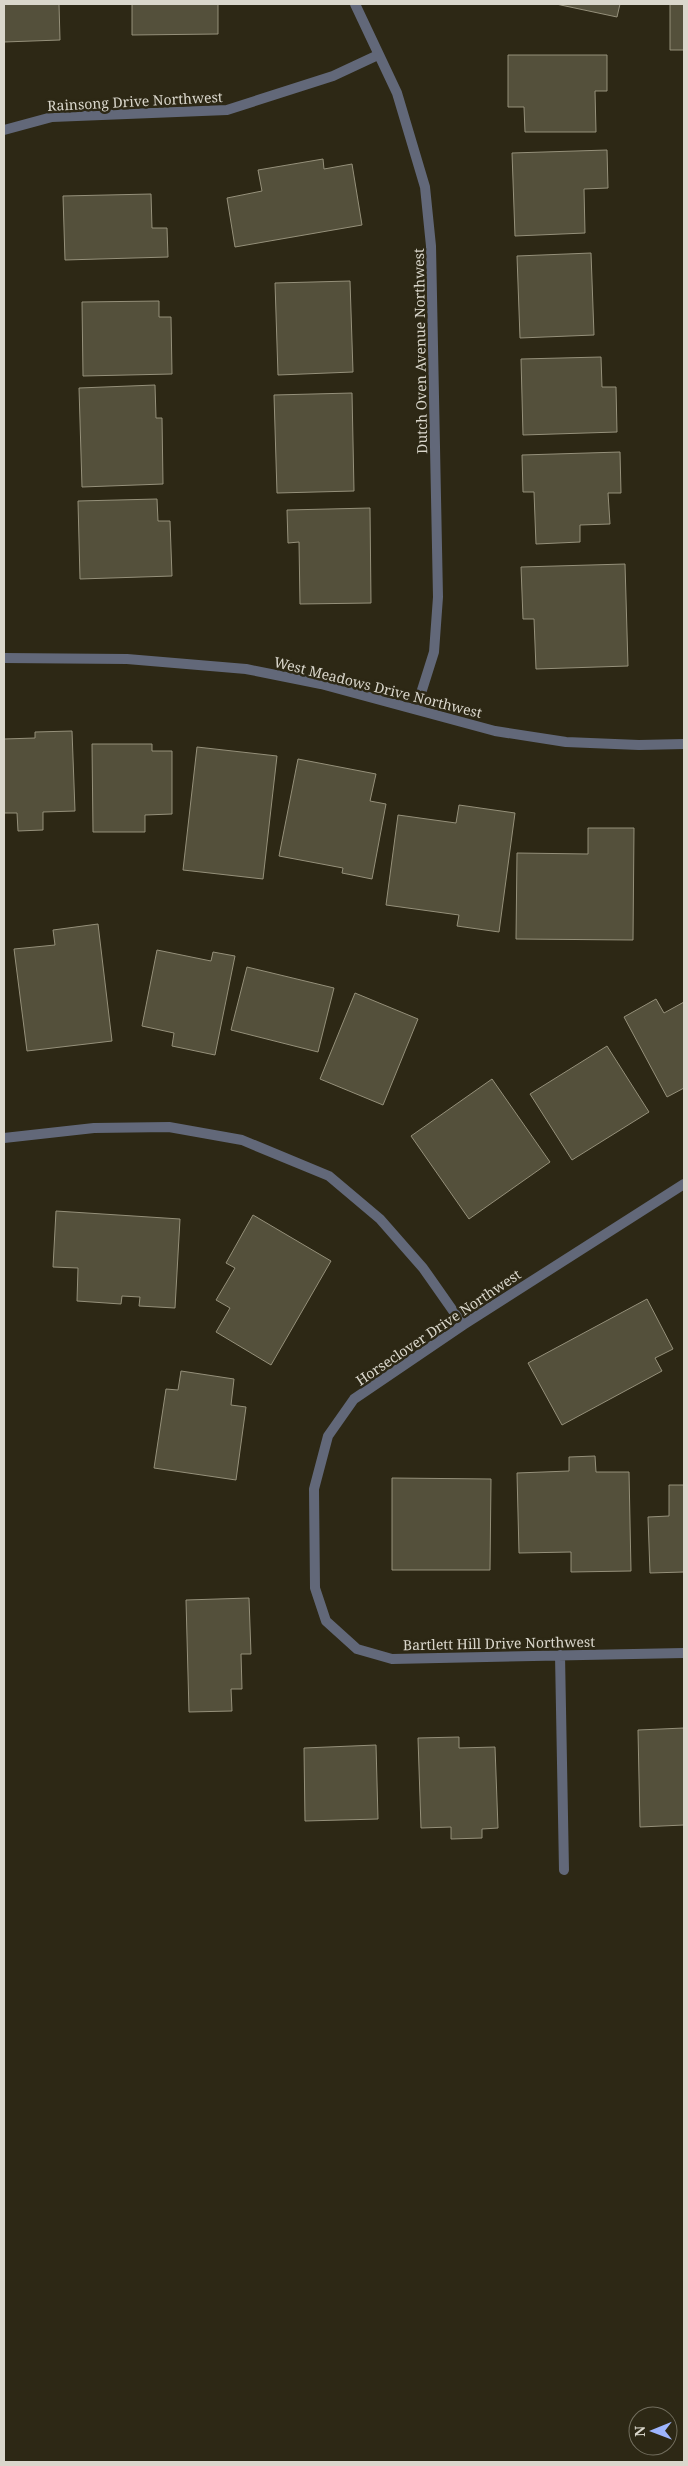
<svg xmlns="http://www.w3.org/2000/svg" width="688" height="2466" viewBox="0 0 688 2466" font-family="'Noto Serif',serif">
<rect width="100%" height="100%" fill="#2d2815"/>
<!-- building -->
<path fill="#54503b" stroke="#95907a" d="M4,4H59L60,40L4,42Z
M132,4H218V34L132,35Z
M556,4H620L617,17Z
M670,4H684V50H670Z
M508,55H607V91H595L596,132H525L524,107H508Z
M607,150L608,188L584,189L585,233L515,236L512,153Z
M323,159L324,169L352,164L362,225L235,247L227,198L262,191L258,170Z
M151,194L152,228H167L168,257L65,260L63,196Z
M591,253L594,335L520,338L517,256Z
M350,281L353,372L278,375L275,283Z
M159,301V317H171L172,374L83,376L82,302Z
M601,357L602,387H616L617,432L523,435L521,359Z
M155,385L156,418H162L163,484L82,487L79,388Z
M352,393L354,491L277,493L274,395Z
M620,452L621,493H608L610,524L580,525V542L536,544L534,492H523L522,455Z
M157,499L158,521H170L172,576L80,579L78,501Z
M370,508L371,603L300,604L299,542L288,543L287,510Z
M625,564L628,666L536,669L534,619H523L521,567Z
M72,731L75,811L43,812V830L18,831L17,813H4V739L35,738V732Z
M92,744H152V751H172V814L145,815V832H93Z
M197,747L277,756L263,879L183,870Z
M298,759L376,774L370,801L386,804L372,879L342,873L343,868L279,856Z
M459,805L515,813L499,932L457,926L459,915L386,905L398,815L456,823Z
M588,828H634L633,940L516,939L517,853L588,854Z
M98,924L112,1041L27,1051L14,949L55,945L53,930Z
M157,950L211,961L213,952L235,956L215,1055L172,1046L174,1033L142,1026Z
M247,967L334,988L318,1052L231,1030Z
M355,993L418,1019L383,1105L320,1079Z
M656,999L664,1013L684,1002V1088L667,1097L624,1017Z
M607,1046L649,1112L572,1160L530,1094Z
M492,1079L550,1162L469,1219L411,1136Z
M56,1211L180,1219L175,1308L139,1306L140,1297L122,1296L121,1304L77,1301L78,1268L53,1267Z
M253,1215L331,1261L271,1365L216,1332L230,1308L216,1300L235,1268L226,1263Z
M647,1299L673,1349L655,1358L662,1371L562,1425L528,1363Z
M181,1371L234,1379L231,1405L246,1407L236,1480L154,1468L166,1389L178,1390Z
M595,1456L596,1472H629L631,1571L571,1572V1552L519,1553L517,1473L569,1471V1457Z
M392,1478L491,1479L490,1570H392Z
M669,1485H684V1572L650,1573L648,1517L669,1516Z
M249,1598L251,1654H241L242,1689H231L232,1711L189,1712L186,1600Z
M684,1728V1825L640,1827L638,1730Z
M459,1737V1748L495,1747L498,1828L482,1829V1838L451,1839V1827L421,1828L418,1738Z
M376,1745L378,1819L305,1821L304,1748Z"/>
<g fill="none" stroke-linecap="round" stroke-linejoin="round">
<!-- minor -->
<path stroke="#626879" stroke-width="10" d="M355,4L397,93L425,187L431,246L438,597L434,652L416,709
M4,130L52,117L227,110L333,76L378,55
M4,658L127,659L246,669L321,684L495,731L566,742L639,745L684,744
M4,1138L94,1128L169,1127L242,1140L329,1176L380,1219L423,1268L463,1325
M684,1184L463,1325L354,1399L328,1436L314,1489L315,1588L326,1621L357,1649L392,1659L684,1653
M560,1655L564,1870"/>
</g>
<g text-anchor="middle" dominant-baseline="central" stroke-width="5" stroke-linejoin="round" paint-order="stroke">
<!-- street labels -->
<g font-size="14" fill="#dad7cc" stroke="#2d2815">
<text transform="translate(135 101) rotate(-3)">Rainsong Drive Northwest</text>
<text transform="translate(420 351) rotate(-91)">Dutch Oven Avenue Northwest</text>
<text transform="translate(378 687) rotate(14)">West Meadows Drive Northwest</text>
<text transform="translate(438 1327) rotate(-34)">Horseclover Drive Northwest</text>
<text transform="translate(499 1643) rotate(-1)">Bartlett Hill Drive Northwest</text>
</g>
</g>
<!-- border -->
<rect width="688" height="2466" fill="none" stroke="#dad7cc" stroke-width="10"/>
<!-- north arrow -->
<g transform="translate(653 2431) rotate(269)"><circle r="24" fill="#2d2815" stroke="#726e5e"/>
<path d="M0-4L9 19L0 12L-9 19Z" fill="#9db4fd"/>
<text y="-8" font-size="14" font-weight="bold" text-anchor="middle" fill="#dad7cc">N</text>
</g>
</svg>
